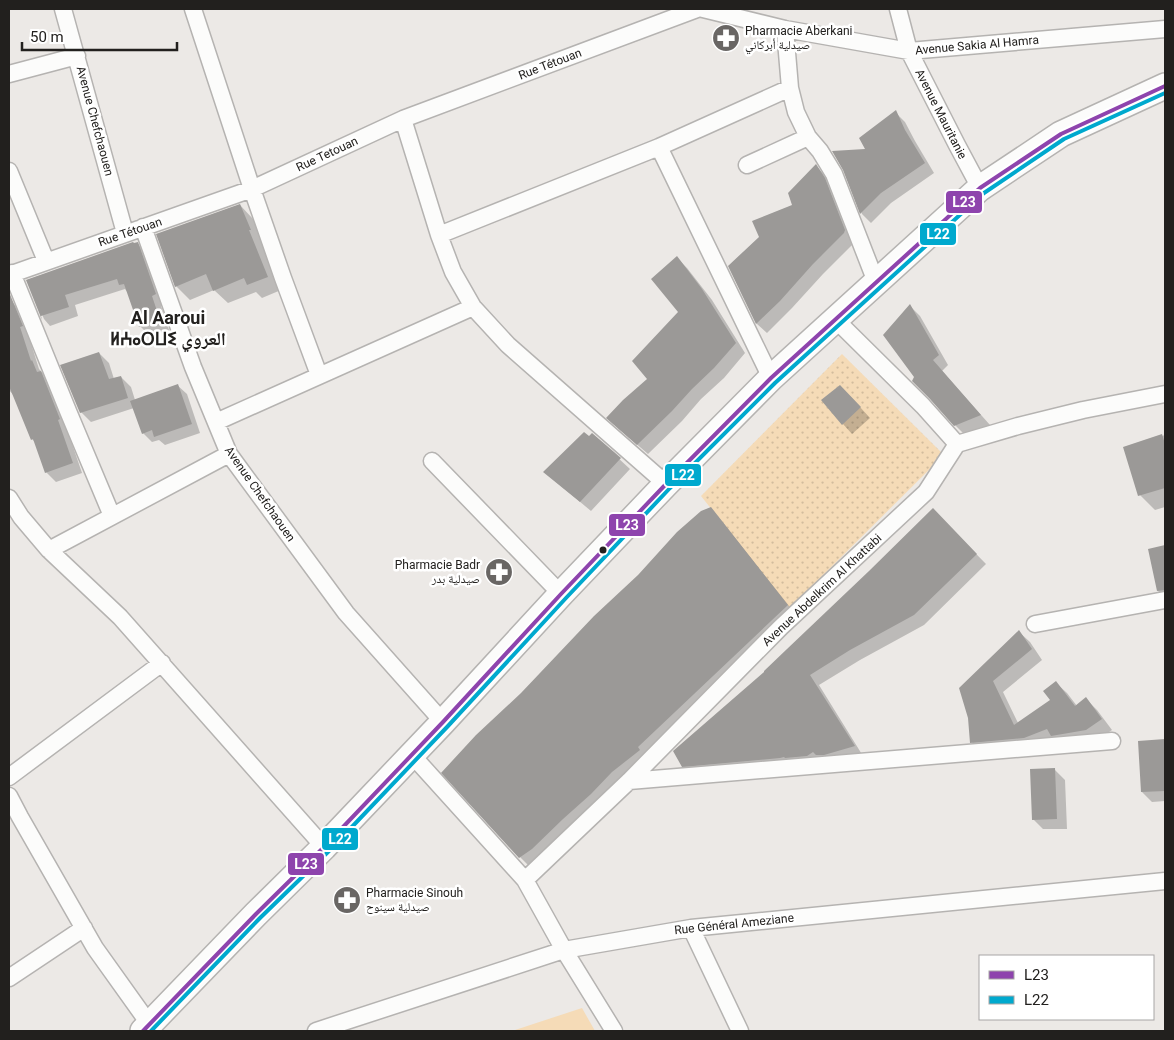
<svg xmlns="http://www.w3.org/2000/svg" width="1174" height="1040" viewBox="0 0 1174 1040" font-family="Roboto,'Noto Naskh Arabic','Noto Sans Tifinagh',sans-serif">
<defs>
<pattern id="green-dots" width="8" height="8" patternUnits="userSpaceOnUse" patternTransform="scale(1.25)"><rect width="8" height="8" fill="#f5dbb7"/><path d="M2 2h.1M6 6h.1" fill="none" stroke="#d2bc9d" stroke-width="1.8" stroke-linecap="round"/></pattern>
</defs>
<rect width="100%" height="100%" fill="#ece9e6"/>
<!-- green -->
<path fill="url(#green-dots)" d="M842,354L944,455L790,608L701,496Z"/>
<!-- pitch -->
<path fill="#f5dbb7" d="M582,1008L595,1031H512Z"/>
<!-- shadow -->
<path fill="#0003" d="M895,112L905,122L915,141L934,173L891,203L871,223L862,214L844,170L867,150Z
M816,166L826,176L854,243L823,274L792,308L767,333L757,324L729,266L793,206Z
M240,205L253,219L263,243L262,244L281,290L262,298L256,292L228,303L214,290L190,300L176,286Z
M137,243L147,253L166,304L161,306L169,330L150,336L140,326L129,294L125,289L75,305L78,316L50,326L44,319L27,280Z
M677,258L687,268L712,300L745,353L724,378L701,399L682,421L648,454L618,428L648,380L680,312Z
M12,302L22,312L32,336L29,337L39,369L51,382L82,473L56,482L46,472L36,443L32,439L15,397L9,390V303Z
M910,306L920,316L948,365L942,371L990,425L965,435L955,425L916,377Z
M99,353L109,363L114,379L121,377L131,387L135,400L177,385L187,394L200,433L165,445L159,440L152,442L143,433L134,408L91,422L81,412Z
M850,396L870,418L852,434L843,424Z
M592,434L630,469L591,511L555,481Z
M1165,435V507L1155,510L1140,495L1124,448Z
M933,510L986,564L924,625L860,660L819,685L863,756L693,776L683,766L766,673Z
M720,519L797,616L530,867L520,857Z
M1165,546V598L1158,591L1150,550Z
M1019,632L1030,642L1042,660L1003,692L1018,723L1052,701L1056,683L1067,693L1077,706L1086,699L1097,710L1112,730L1096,741L982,753L972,742L969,718Z
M1165,741V801L1152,802L1142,792L1139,742Z
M1055,770L1065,780L1067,829H1043L1033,819Z"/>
<!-- building -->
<path fill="#9b9997" d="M896,110L905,130L925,163L881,193L860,214L843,170L832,151L865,149L859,138Z
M816,164L825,178L845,230L844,233L813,264L780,301L756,324L728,266L759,237L752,221L792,205L788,193Z
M240,204L251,230H249L268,277L247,285L244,278L213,291L206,274L175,287L156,234Z
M133,242L134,243L138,242L156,294L152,296L160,320L139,327L124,284L119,285L117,279L65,295L69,307L41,316L42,320L26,280Z
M677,256L702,289L736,343L714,368L692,389L672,411L637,445L606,418L623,400L647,379L632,361L678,312L651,279Z
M9,292L23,326L20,327L31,361L32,360L37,372L41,371L60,419L58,420L73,463L45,473L33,439L31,440L9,386Z
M910,304L939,355L933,360L981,415L954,426L930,399L912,381L914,377L883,335Z
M99,352L109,379L121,376L128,398L80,413L60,365Z
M178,384L192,424L154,437L152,430L142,434L130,401Z
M840,385L861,407L842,425L821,400Z
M584,432L589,436L592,433L621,458L580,502L543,472Z
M1162,434L1165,444V488L1138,496L1123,447Z
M711,507L788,605L638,747L640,750L612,772L591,794L563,819L532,849L519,858L441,773L476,735L521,693L594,616L638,575L677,532L701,511Z
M933,508L977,554L914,615L850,650L810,675L855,746L824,755H816L813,752L807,756L785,758L784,757L780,758L682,767L673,751L764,672V671L787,649L869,571Z
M1165,545V590L1157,591L1148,549Z
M1019,630L1032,649L993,681L1014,725L1050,700L1043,691L1056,681L1075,706L1086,697L1102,719L1086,730L1051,736L1047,729L1024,738L970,743L968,718L959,688Z
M1165,739V791L1141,792L1138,741Z
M1055,768L1057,819L1032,820L1030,769Z"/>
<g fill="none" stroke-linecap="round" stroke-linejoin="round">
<!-- minor casing -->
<g stroke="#b5b3b1" stroke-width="19">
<path id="minor" d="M63,9L125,233
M193,9L252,189L283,278L319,375
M703,9L785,29L909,51L1165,29
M898,9L909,51L957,145L980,188
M785,29L790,88L796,112L808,137L820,151L834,174L876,282
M9,74L77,56
M403,119L439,235L453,272L473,307L508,345L666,484
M659,147L771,378
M747,165L808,137
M9,171L46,261
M143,227L193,367L229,454L346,613L443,722
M439,235L659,147L790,88
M12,273L68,411L112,516
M9,275L252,189L403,119L697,9
M835,319L923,406L957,444
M216,422L473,307
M432,461L561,594
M9,498L21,517L49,550L120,617L324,847
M49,550L229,454
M1035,624L1165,600
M412,755L525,880L564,950L614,1031
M9,777L162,663
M629,781L1112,741
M9,796L20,817L95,948L150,1025
M525,880L629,781L781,627L926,492L957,444L1018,426L1083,410L1165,394
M691,928L740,1031
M9,978L84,928
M316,1031L564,950L691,928L1165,881"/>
</g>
<!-- primary casing -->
<g stroke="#b5b3b1" stroke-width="28">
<path id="primary" d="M143,1031L256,914L324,847L443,722L561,594L666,484L771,378L980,188L1061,134L1165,86"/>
</g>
<!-- minor -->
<use href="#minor" stroke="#fcfcfb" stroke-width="16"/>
<!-- primary -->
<use href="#primary" stroke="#fcfcfb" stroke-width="25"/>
<!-- bus-1 casing -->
<g stroke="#fff" stroke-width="8">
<path id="bus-1" d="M143,1031L256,914L324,847L443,722L561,594L666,484L771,378L980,188L1061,134L1165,86"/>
</g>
<!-- bus-2 casing -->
<g stroke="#fff" stroke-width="8">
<path id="bus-2" d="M151,1031L260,918L329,851L448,726L566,598L670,488L775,383L984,193L1064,139L1165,93"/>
</g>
<!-- bus-1 -->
<use href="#bus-1" stroke="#8e44ad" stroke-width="4"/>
<!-- bus-2 -->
<use href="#bus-2" stroke="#00a9ce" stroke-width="4"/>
</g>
<!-- icons -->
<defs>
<g id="pharmacy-disc" transform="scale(1.4375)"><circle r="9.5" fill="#696664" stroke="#fff"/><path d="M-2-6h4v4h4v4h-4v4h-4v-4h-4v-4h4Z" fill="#fff"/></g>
</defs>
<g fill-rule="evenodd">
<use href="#pharmacy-disc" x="726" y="38"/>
<use href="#pharmacy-disc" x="499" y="572"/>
<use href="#pharmacy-disc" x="347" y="900"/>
</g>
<!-- markers -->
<circle fill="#22201e" stroke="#fff" stroke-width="2" cx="603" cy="550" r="4.5"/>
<g text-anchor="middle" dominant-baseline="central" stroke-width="5" stroke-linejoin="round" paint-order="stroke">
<!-- poi labels -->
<g font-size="12" fill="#22201e" stroke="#fff" text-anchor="start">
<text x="745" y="31">Pharmacie Aberkani<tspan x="745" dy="14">صيدلية أبركاني</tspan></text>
<text x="480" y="565" text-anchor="end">Pharmacie Badr<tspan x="480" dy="14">صيدلية بدر</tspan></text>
<text x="366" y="893">Pharmacie Sinouh<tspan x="366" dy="14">صيدلية سينوح</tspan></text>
</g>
<!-- street labels -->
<g font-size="12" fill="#22201e" stroke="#fff">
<text transform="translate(977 45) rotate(-5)">Avenue Sakia Al Hamra</text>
<text transform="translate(550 64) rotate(-21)">Rue Tétouan</text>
<text transform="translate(941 114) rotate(63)">Avenue Mauritanie</text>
<text transform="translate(95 121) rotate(75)">Avenue Chefchaouen</text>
<text transform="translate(327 154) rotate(-25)">Rue Tetouan</text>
<text transform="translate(130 232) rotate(-19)">Rue Tétouan</text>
<text transform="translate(260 494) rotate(55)">Avenue Chefchaouen</text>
<text transform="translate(822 590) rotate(-43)">Avenue Abdelkrim Al Khattabi</text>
<text transform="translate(734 924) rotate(-6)">Rue Général Ameziane</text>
</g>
<!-- district labels -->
<g font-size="18" font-weight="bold" fill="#22201e" stroke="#fff">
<text x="168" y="317">Al Aaroui<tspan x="168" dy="21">ⵍⵄⴰⵔⵡⵉ العروي</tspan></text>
</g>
</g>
<g stroke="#fff" stroke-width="2">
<rect x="945" y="190" width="38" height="24" rx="5" fill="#8e44ad"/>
<rect x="919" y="222" width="38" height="24" rx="5" fill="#00a9ce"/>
<rect x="664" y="463" width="38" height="24" rx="5" fill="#00a9ce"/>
<rect x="608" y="513" width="38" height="24" rx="5" fill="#8e44ad"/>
<rect x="321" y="827" width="38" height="24" rx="5" fill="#00a9ce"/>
<rect x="287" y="852" width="38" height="24" rx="5" fill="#8e44ad"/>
</g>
<g font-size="14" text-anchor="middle" font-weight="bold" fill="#fff">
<text x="964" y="207">L23</text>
<text x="938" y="239">L22</text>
<text x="683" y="480">L22</text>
<text x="627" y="530">L23</text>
<text x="340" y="844">L22</text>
<text x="306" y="869">L23</text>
</g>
<!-- border -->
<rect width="1174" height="1040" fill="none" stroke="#22201e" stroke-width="20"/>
<!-- legend -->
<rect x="979" y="955" width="175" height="65" fill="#ffffff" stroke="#a7a6a5"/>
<rect x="989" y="971" width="25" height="8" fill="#8e44ad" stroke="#a7a6a5"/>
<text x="1024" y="980" font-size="15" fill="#22201e">L23</text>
<rect x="989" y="996" width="25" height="8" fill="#00a9ce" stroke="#a7a6a5"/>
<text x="1024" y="1005" font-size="15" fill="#22201e">L22</text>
<!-- scale -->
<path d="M22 42v8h155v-8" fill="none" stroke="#22201e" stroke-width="2.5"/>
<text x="30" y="42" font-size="15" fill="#22201e" stroke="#ffffff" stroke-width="4" paint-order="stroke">50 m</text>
</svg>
